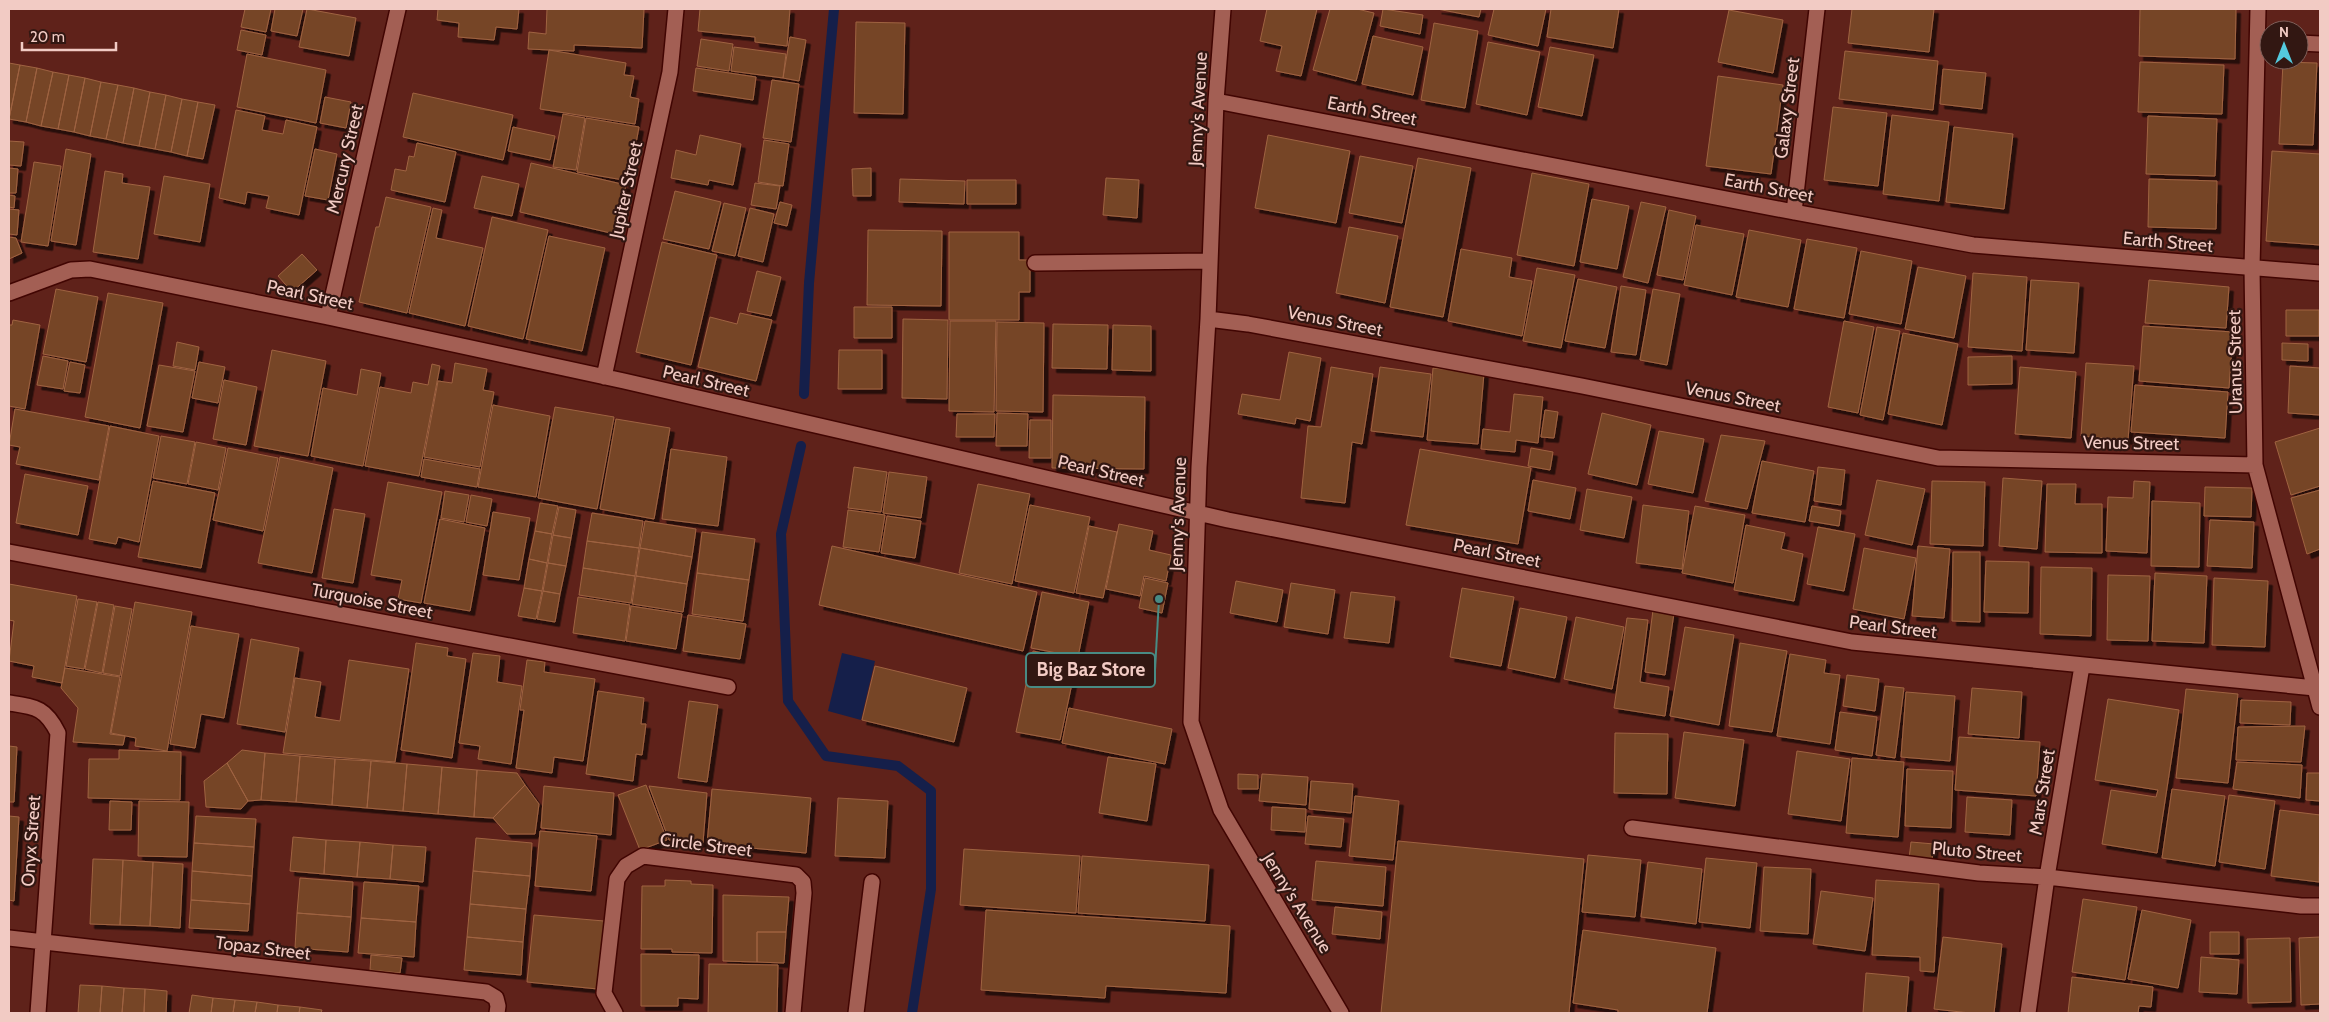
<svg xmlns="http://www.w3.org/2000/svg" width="2329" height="1022" viewBox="0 0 2329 1022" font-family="Cabin,sans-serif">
<defs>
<filter id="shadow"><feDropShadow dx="4.5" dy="4.5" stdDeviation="0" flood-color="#0009"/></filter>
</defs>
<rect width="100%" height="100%" fill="#5f221a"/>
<!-- water -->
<path fill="#151f4a" d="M842,653L875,661L861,720L828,711Z"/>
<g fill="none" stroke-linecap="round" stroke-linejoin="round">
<!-- stream -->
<path stroke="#151f4a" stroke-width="10" d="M804,394L809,283L834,9
M801,446L781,534L788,701L826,756L898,766L931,791V889L912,1013"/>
</g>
<!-- building -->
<path fill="#764527" stroke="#9f6341" filter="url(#shadow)" d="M245,9H271L266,32L241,27Z
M275,9H303L297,36L271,31Z
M307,9L356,18L349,56L299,47Z
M438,9H519L517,29L496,27L494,40L458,37L459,23L437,20Z
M547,9H644L642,48L574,45V51L528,49L529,32L546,34Z
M700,9H790L787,46L755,42V37L698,31Z
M1267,9H1317L1301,76L1276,71L1282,46L1260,41Z
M1330,9H1357L1374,13L1356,81L1313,70Z
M1383,9L1423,15L1420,34L1380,26Z
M1437,9H1481L1479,17Z
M1494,9H1546L1538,46L1488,35Z
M1551,9H1619L1613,48L1547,37Z
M1852,9H1934L1929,52L1848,43Z
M2140,9H2236L2235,59L2139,56Z
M1729,10L1783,20L1773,73L1718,62Z
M856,22L905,23L903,114L854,113Z
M1434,23L1478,31L1465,108L1421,100Z
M241,30L266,35L262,55L237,50Z
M1373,36L1423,47L1413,95L1362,84Z
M790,37L806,40L799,81L783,78Z
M701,39L733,44L729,71L697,66Z
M1488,42L1540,52L1527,115L1476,104Z
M734,47L786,54L783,78L731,71Z
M1550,47L1594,55L1582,116L1538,107Z
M549,50L626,63L624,75L634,76L630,97L639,99L635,124L540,109Z
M1845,51L1938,61L1933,110L1839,99Z
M247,54L326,70L316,123L237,107Z
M2140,62L2224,65L2222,114L2138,112Z
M2283,62L2317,63L2313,145L2279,144Z
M9,63L20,65L9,119Z
M20,65L37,68L26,122L9,119Z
M37,68L53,72L41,126L26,122Z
M696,68L756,77L753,100L693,91Z
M1943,69L1986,73L1982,109L1940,104Z
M53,72L69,75L58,129L41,126Z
M69,75L85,78L74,132L58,129Z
M1718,76L1783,85L1771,174L1706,166Z
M85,78L101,82L90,136L74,132Z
M772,80L799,84L791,142L763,138Z
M101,82L118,85L106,139L90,136Z
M118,85L134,88L123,143L106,139Z
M134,88L150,92L139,146L123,143Z
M150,92L166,95L155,149L139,146Z
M413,93L513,115L503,160L403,137Z
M166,95L182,99L171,152L155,149Z
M325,97L351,102L346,128L320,123Z
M182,99L198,102L187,156L171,152Z
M198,102L215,105L203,159L187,156Z
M1833,107L1887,113L1878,186L1824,180Z
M236,110L265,116L262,130L283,134L286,120L317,127L299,215L266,208L269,196L247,192L245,204L219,198Z
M563,114L585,118L576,170L553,167Z
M1892,115L1949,122L1939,201L1883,194Z
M2148,116L2217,119L2215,176L2146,174Z
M586,118L639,127L629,181L577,172Z
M513,127L555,136L550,160L508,151Z
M1954,127L2013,134L2004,209L1946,202Z
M700,135L741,144L733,185L709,180L708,185L671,178L676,150L696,155Z
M1268,135L1350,151L1336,223L1255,208Z
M764,140L789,144L783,186L758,182Z
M9,141L24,142L21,166L9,165Z
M417,143L456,152L445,202L391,190L395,169L406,171L409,156L414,157Z
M66,149L91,154L76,245L51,241Z
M315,149L337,154L328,200L305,196Z
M2272,151L2320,154V245L2266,241Z
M1360,156L1413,166L1402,223L1349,213Z
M1418,158L1471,168L1443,317L1390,307Z
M34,162L61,166L48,246L21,242Z
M531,163L626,185L615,234L520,212Z
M9,168L18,169L16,193H9Z
M871,168V196H853L852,169Z
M105,171L123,174L122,183L150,187L138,259L93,252Z
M1532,173L1589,184L1574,266L1517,255Z
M164,176L210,184L200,242L154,234Z
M482,176L519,184L512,216L474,208Z
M1106,178L1139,180L1137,218L1103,215Z
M900,179L965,181L964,204L899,202Z
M2149,179L2217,181L2216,229L2148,227Z
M967,180H1016V204H967Z
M755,183L780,186L776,209L751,205Z
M675,191L721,202L709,249L663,239Z
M9,195L15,196L14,208L9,207Z
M386,197L431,207L407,313L359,302L376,227H379Z
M1592,199L1629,206L1617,269L1580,262Z
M780,202L792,205L787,226L774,223Z
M1641,202L1666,207L1648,283L1623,277Z
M724,203L746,208L735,256L712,251Z
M433,208L442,210L436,238L483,248L465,326L409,313Z
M750,208L774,214L763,262L738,256Z
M9,209L19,210L17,235L9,234Z
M1669,210L1696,216L1683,280L1657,275Z
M492,217L548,230L523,339L468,326Z
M1696,225L1744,234L1732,295L1684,285Z
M1349,227L1398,236L1385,303L1336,293Z
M868,230L942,231L941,306L867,305Z
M1749,230L1801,240L1788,307L1736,297Z
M949,232H1019V260H1030V292H1019V320H949Z
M549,236L605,248L582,351L526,339Z
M9,237L16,238L22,253L9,259Z
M1807,239L1857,248L1844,318L1794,309Z
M662,242L717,255L691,365L636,352Z
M1461,249L1512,258L1509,277L1532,281L1522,336L1448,321Z
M1861,251L1912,261L1901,324L1849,314Z
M302,254L317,270L292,292L278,276Z
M1918,267L1966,276L1954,338L1905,329Z
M1537,268L1575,275L1561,348L1523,341Z
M757,271L781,277L771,316L747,311Z
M1973,273L2027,277L2022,351L1968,347Z
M1578,279L1617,287L1605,348L1565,341Z
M2031,280L2079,283L2074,353L2026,350Z
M2149,280L2229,287L2226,328L2145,323Z
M1621,286L1646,290L1636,355L1611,352Z
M56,289L98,297L86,362L43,354Z
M1653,289L1680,294L1667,365L1640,360Z
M108,293L163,303L140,428L85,417Z
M854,307H892V338H854Z
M2286,310H2319V336H2286Z
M740,313L772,320L756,381L698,367L710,317L737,324Z
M903,319L948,320L947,399L902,398Z
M13,320L40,325L25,409L9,406V325H12Z
M950,321H996L994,412L949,411Z
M1844,321L1874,327L1858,413L1828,407Z
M997,322L1044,323L1043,412L996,411Z
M1053,324L1108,325L1107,369L1052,368Z
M1113,325L1151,326V371L1112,370Z
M2143,326L2233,332L2229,388L2139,381Z
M1877,327L1900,331L1883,420L1860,415Z
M1903,333L1958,344L1942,425L1888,414Z
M177,342L199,347L195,370L173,366Z
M2282,343L2308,344V361L2282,360Z
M272,350L326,361L308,456L254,446Z
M839,350H882V389H838Z
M1289,352L1321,358L1310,421L1296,418L1295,424L1238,414L1242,394L1280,400Z
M43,356L68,361L63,389L37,385Z
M2012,356V384L1968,385V357Z
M70,362L85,365L80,393L64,391Z
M199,362L225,367L218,403L192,398Z
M455,363L487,369L483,390L494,392L480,467L424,457L438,381L452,383Z
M2086,363L2134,366L2128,440L2081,436Z
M432,364L440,366L419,476L365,466L380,387L411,393L413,382L428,385Z
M159,365L195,371L183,432L147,426Z
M2290,366L2320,368V415L2288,413Z
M1331,367L1373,374L1362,444L1352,442L1345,503L1301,498L1308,426L1321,427Z
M1380,367L1431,374L1423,437L1371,431Z
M2020,367L2076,372L2071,438L2015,434Z
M1433,368L1484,373L1478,444L1427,440Z
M361,369L381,373L363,466L311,456L323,388L357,395Z
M224,380L257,387L246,445L213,439Z
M2135,385L2228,392L2225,438L2131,432Z
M1514,394L1543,397L1538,443L1516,440L1515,452L1481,449L1483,429L1510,432Z
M1053,395L1145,397L1144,469L1052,468Z
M493,405L550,416L536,497L478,487Z
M555,407L614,417L597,509L538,498Z
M15,409L109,426L99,480L16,464L20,447L9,445Z
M1545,410L1558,412L1554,438L1541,437Z
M997,413L1028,414L1027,446H996Z
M1602,413L1651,425L1637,485L1588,474Z
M957,414H995L994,437H956Z
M616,419L670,428L654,519L600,509Z
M1030,420H1051V458H1029Z
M110,426L159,436L139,542L118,537L116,544L89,539Z
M2320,428V486L2291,495L2275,442Z
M1659,431L1704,439L1693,493L1648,484Z
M1721,435L1765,441L1747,509L1705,501Z
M161,436L195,442L187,484L153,478Z
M196,442L226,448L218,490L188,484Z
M228,448L278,458L263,531L213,520Z
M1531,448L1553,452L1550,470L1528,466Z
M671,449L727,457L718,526L662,519Z
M1420,449L1531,468L1518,544L1406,525Z
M280,457L333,468L312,573L258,563Z
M424,459L480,469L477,487L421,477Z
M1762,461L1814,471L1805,522L1752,513Z
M854,467L887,472L881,512L848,508Z
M1818,467L1845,470L1841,505L1814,501Z
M889,472L927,477L921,518L883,513Z
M25,474L88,486L78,535L16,523Z
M2003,478L2042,481L2037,549L1999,546Z
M1533,480L1576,488L1570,519L1528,511Z
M1877,480L1925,489L1912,545L1865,535Z
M153,481L215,493L201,568L138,557Z
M1932,481L1985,482L1983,546L1930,544Z
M2134,481L2150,482L2147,553L2106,551L2108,497L2133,498Z
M388,482L442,492L421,603L398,599L402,580L371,575Z
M978,484L1030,494L1012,584L959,573Z
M2047,484H2076L2075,504H2102V553L2045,552Z
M2205,487L2252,488L2251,517L2204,516Z
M1587,489L1632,497L1624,538L1580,530Z
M2320,490V549L2307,554L2291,498Z
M445,491L469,495L464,522L441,518Z
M471,495L492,499L487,526L466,522Z
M2152,501L2200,503L2199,567L2151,566Z
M540,503L558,506L552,534L535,531Z
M1030,505L1090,517L1074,593L1015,581Z
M1643,505L1689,511L1682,569L1636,563Z
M1695,506L1745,515L1733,583L1682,573Z
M1812,506L1841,511L1839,526L1809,521Z
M559,507L576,510L571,538L553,535Z
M334,509L365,514L353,583L322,578Z
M848,510L885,515L879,552L843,547Z
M493,512L530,518L519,580L483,575Z
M592,513L643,521L639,548L587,541Z
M887,516L921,521L915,558L881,553Z
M440,519L485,528L470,611L424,603Z
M2210,520L2254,522L2252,568L2207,566Z
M645,521L696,529L692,557L640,548Z
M1119,524L1153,531L1149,550L1171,555L1166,581L1144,576L1140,596L1106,589Z
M1746,525L1785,533L1781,549L1803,554L1794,601L1734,590Z
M1089,526L1117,532L1103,598L1076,593Z
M1818,527L1855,534L1844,591L1807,584Z
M535,531L552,534L547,563L529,559Z
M702,532L755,539L749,580L697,573Z
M553,535L571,538L566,566L548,563Z
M587,541L639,548L635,576L583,568Z
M832,546L1037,592L1023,651L819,605Z
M1918,546L1950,549L1944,618L1912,616Z
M640,548L692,557L687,584L636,576Z
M1864,548L1916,558L1904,619L1853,609Z
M1953,552H1980V622L1952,621Z
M529,559L547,563L542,591L524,588Z
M1986,561L2029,562L2028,613L1984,612Z
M548,563L566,566L560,594L543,591Z
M2041,567L2092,568L2091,636L2040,634Z
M583,568L635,576L631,603L579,595Z
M697,573L749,580L743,621L692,614Z
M2155,573L2207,576L2204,643L2152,641Z
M2108,575L2150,576L2148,641L2107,640Z
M636,576L687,584L683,612L632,604Z
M1145,578L1168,583L1162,613L1139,608Z
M2214,578L2268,581L2265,647L2212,645Z
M1236,581L1283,590L1277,622L1230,613Z
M1291,583L1335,590L1328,634L1284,627Z
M9,584L77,596L62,683L32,677L34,666L9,661L14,621L9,620Z
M524,588L542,591L536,619L518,616Z
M1462,588L1514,597L1501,666L1450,657Z
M543,591L560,594L555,622L537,619Z
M1042,592L1089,602L1078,657L1031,648Z
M1351,592L1395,597L1389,643L1344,638Z
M578,597L630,605L625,641L573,633Z
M78,599L97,602L84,669L66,666Z
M98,602L114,605L102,673L85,669Z
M135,602L192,612L167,751L135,746L136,738L111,733Z
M115,606L132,609L120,676L103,673Z
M631,606L682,614L676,649L626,641Z
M1520,608L1567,617L1555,678L1508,668Z
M1653,610L1674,613L1665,675L1645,672Z
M688,615L746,624L740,659L683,651Z
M1576,617L1624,627L1612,689L1564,679Z
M1627,618L1648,620L1640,682L1669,687L1665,716L1614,708Z
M191,626L239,634L224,718L201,714L195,748L170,744Z
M1685,627L1734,635L1719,725L1670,716Z
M251,639L299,648L285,732L237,724Z
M416,643L448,648L447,656L466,659L452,758L401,750Z
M1740,643L1787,651L1772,732L1729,726Z
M1033,651L1077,660L1060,740L1016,732Z
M473,653L500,656L497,682L522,686L511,764L478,759L480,746L459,743Z
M1790,654L1826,660L1824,673L1840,675L1830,744L1777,736Z
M349,660L409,669L395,762L283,753L295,678L321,682L315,717L340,721Z
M527,660L545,662L544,672L595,679L583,761L554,757L552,773L516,768L524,710H520Z
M875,666L967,688L954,742L862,720Z
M65,668L120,677L110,734L125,736L123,745L73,742L78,708L61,688Z
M1847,675L1879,679L1875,711L1843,706Z
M1885,686L1904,688L1895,758L1876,755Z
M1972,688L2022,692L2019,738L1968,734Z
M2186,689L2238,694L2228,783L2176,778Z
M598,691L644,698L641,724H646L642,755L636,754L633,781L586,774Z
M1906,692L1955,696L1950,761L1901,757Z
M2108,699L2179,710L2157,853L2102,844L2111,790L2156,797L2158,790L2095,780Z
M2241,700L2291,702L2290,725L2240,723Z
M689,701L718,705L707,782L678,778Z
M1069,708L1172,729L1165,764L1062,743Z
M1840,712L1877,717L1872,756L1835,750Z
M2305,726L2301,762L2236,760L2238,727Z
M1684,732L1744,740L1735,806L1675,798Z
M1615,733L1668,734L1667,794L1614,793Z
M1959,737L2040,742L2036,796L1955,790Z
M9,746L17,747L14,802H9Z
M119,750L181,752L180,800L88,798L89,759H119Z
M242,750L265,753L261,800L248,801L227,763Z
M1797,751L1850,759L1841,821L1788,814Z
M265,753L300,756L296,802L261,800Z
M300,756L335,759L332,805L296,802Z
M1108,757L1156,764L1147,821L1099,813Z
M1852,758L1904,762L1898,837L1846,833Z
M335,759L371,761L367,808L332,805Z
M371,761L407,764L403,811L367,808Z
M2237,762L2302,765L2300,798L2233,789Z
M227,763L248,801L241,809L206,807L204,781Z
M407,764L442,767L438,814L403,811Z
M442,767L477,770L474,817L438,814Z
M1907,769L1953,771L1951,828L1905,826Z
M477,770L517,773L525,785L493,818L474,817Z
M2307,773H2320V801L2306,800Z
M1238,774L1258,775V789H1238Z
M1262,774L1308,777L1306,805L1259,801Z
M1311,781L1353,784L1351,813L1309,809Z
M525,785L539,804L535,834H507L493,818Z
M646,785L667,840L640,850L618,795Z
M544,786L614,793L611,835L541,828Z
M649,786L707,793L703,843L669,840Z
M712,789L811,798L806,853L707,844Z
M2172,789L2225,796L2215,866L2162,858Z
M2229,795L2275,801L2265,869L2219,862Z
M1355,796L1399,801L1393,860L1349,856Z
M1967,797L2012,800L2010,835L1965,832Z
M838,798L888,801L885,858L835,856Z
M110,801L132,802L131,830H109Z
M139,801L189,802L187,857L138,856Z
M1272,807L1306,809L1305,832L1271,830Z
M2280,810L2320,815L2319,882L2271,876Z
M9,816L19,817L14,901L9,900Z
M196,816L256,819L254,847L194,843Z
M1308,816L1344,819L1341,847L1305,844Z
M540,831L597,836L591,891L535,886Z
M293,837L326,840L324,874L290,871Z
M476,838L532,843L530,876L473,871Z
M326,840L360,842L357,877L324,874Z
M1398,841L1584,859L1569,1013H1381Z
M360,842L393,845L390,879L357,877Z
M1911,842L1934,844L1932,860L1909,859Z
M194,843L254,847L252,876L192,871Z
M393,845L426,847L423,882L390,879Z
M964,849L1080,856L1076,913L960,905Z
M1588,855L1641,860L1635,917L1582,912Z
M1082,856L1209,865L1205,921L1078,913Z
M1706,858L1757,863L1750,928L1699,922Z
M93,859L123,860L120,925L90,924Z
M123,860L153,862L150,926L120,925Z
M1316,861L1386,867L1383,906L1312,900Z
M153,862L183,864L180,928L150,926Z
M1648,862L1702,869L1696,924L1641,917Z
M1764,867L1811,869L1808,934L1760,931Z
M192,871L252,876L250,904L191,900Z
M473,871L530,876L526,909L470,904Z
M300,878L353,882L351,917L297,913Z
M665,880L691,881V884L713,885L712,953L672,952V949H641L642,886H665Z
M1876,880L1939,884L1934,972L1920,971V957L1872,955Z
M364,882L419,886L416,922L361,918Z
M1821,891L1873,898L1865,951L1813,944Z
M723,895L789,897L786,932H757V962L723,961Z
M2083,899L2137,907L2125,980L2072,972Z
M191,900L250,904L248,931L189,928Z
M470,904L526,909L523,942L467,937Z
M1335,907L1382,912L1380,939L1332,934Z
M986,910L1230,926L1226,993L1106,986L1105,998L981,990Z
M2142,910L2191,920L2178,988L2128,979Z
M297,913L351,917L348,952L295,948Z
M534,915L604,921L598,989L527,982Z
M361,918L416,922L414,957L358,953Z
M1583,930L1716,948L1707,1013H1618V1010L1573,1003Z
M757,932H786L784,963L757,962Z
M2210,932H2239V954H2210Z
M467,937L523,942L521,975L464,970Z
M1943,937L2002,944L1994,1013H1970L1934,1009Z
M2320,937V1004L2301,1005L2299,938Z
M2290,938L2291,1002L2248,1003L2247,939Z
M641,954L699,955L698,999L678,998V1006H641Z
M371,955L402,958L400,973L370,970Z
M2201,957L2239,960L2237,994L2199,992Z
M709,964L778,965L777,1013H708Z
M1866,973L1909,977L1906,1013H1863Z
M2072,977L2153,987L2151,1007L2139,1006L2138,1013H2068Z
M80,985L102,986L100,1013H78Z
M102,986L124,988L122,1013H100Z
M124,988L145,989L144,1013H122Z
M145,989L167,991L166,1013H144Z
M192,995L213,998L211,1013H189Z
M213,998L235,1000L233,1013H211Z
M235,1000L257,1002L255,1013H233Z
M257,1002L278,1005L277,1013H255Z
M278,1005L300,1007L299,1013H277Z
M300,1007L322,1010L321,1013H299Z"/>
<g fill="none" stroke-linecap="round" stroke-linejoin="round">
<!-- minor casing -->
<g stroke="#410502" stroke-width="18">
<path id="minor" d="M1223,9L1216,101L1208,319L1199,467L1191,722L1221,810L1341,1013
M2258,9L2252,268L2255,465L2320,707
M2299,43L2320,44
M1216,101L1794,212L1973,245L2320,273
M1794,212L1817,9
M1035,263L1210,261
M9,293L71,270L90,269L328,317L624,381L1228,520L1852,642L2315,688
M328,317L398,9
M1208,319L1248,324L1582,386L1938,458L2255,465
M604,377L670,72L676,9
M9,552L728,687
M9,703C35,707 45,707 58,733L38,1013
M1632,828L1979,873L2047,877L2301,906H2320
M9,938L486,992L496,998L498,1006L497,1013
M615,1013L604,993L617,879L626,866L643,856L796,875L803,882L804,893L793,1013
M856,1013L872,882
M2028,1013L2047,877L2082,666"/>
</g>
<!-- minor -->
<use href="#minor" stroke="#a35f54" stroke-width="15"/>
</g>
<g text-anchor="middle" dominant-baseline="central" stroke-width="4.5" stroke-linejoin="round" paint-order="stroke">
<!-- street labels -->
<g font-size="18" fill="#f2cbc4" stroke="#321712">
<text transform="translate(1787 108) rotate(-83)">Galaxy Street</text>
<text transform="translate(1198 109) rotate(-87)">Jenny's Avenue</text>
<text transform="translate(1372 111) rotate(11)">Earth Street</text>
<text transform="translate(345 159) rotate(-77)">Mercury Street</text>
<text transform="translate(1769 188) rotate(11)">Earth Street</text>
<text transform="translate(626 190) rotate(-78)">Jupiter Street</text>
<text transform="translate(2168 242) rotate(5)">Earth Street</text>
<text transform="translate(310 295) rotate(12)">Pearl Street</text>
<text transform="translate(1335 321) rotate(11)">Venus Street</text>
<text transform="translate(2235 362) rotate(-91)">Uranus Street</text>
<text transform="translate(706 381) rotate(13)">Pearl Street</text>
<text transform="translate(1733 397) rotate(11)">Venus Street</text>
<text transform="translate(2131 443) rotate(1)">Venus Street</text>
<text transform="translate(1101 471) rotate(13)">Pearl Street</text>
<text transform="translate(1178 514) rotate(-88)">Jenny's Avenue</text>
<text transform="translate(1497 553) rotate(11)">Pearl Street</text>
<text transform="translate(372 601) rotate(11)">Turquoise Street</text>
<text transform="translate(1893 627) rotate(7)">Pearl Street</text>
<text transform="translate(2042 792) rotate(-81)">Mars Street</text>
<text transform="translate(31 841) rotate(-86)">Onyx Street</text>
<text transform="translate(706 845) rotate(7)">Circle Street</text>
<text transform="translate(1977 852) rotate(5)">Pluto Street</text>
<text transform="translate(1297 903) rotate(58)">Jenny's Avenue</text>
<text transform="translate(263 948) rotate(7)">Topaz Street</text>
</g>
</g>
<!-- callouts -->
<path fill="none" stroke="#488b84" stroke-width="2" d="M1159 599L1155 670"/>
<circle fill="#488b84" stroke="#321712" stroke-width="2" cx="1159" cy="599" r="5"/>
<rect fill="#321712" stroke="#488b84" stroke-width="2" x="1026" y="653" width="129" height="34" rx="5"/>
<g font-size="19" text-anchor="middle" font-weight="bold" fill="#f2cbc4">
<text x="1091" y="676">Big Baz Store</text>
</g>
<!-- border -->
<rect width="2329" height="1022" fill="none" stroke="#f2cbc4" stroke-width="20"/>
<!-- north arrow -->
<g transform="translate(2284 45)"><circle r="24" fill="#321712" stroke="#7f5f59"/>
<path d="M0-4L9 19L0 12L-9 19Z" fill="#54cade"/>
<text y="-8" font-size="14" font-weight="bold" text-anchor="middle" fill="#f2cbc4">N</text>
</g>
<!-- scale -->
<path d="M22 42v8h94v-8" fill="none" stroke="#f2cbc4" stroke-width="2.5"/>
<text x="30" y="42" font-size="15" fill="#f2cbc4" stroke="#321712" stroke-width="4" paint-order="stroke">20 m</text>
</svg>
